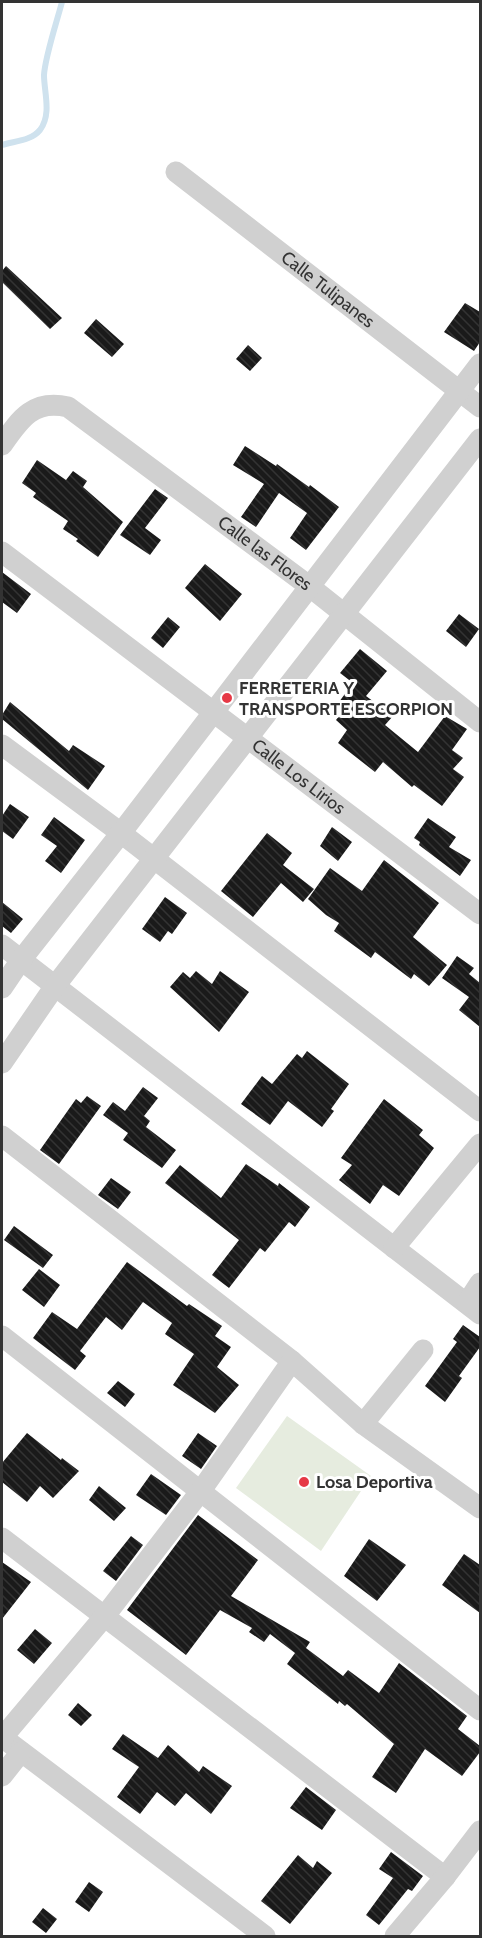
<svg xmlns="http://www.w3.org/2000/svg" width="482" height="1938" viewBox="0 0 482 1938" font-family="Cabin,sans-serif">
<defs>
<pattern id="building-back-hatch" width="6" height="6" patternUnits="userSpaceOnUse" patternTransform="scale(1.5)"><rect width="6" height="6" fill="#1a1a1a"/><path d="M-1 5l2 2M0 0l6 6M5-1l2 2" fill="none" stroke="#333"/></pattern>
</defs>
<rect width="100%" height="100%" fill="#fff"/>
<!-- grass -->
<path fill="#e6ecdf" d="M287,1416L371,1476L321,1551L236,1488Z"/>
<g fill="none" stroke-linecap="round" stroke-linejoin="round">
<!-- stream -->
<path stroke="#cfe2ee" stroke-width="6" d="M2,145C14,141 31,141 40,130C52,114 44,92 44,75C45,57 57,21 62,2"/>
</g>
<!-- building -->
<path fill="url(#building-back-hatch)" d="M6,266L62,318L50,329L2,282V271Z
M465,303L480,312V342L474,351L444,332Z
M96,319L124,344L112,357L84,333Z
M248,345L262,358L250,371L236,359Z
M245,446L276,466L277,464L309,487L310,485L339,507L306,550L290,538L307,513L279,493L256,527L241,517L264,484L233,465Z
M37,460L66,480L73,471L87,481L83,487L123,522L98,557L76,541L78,539L63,529L68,521L33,497L36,493L22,483Z
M155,489L168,498L145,528L161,540L150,555L120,535Z
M205,564L242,594L220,621L185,588Z
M2,572L31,594L17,613L2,602Z
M459,614L479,629L466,647L446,631Z
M168,617L180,627L163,648L151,638Z
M360,649L387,671L366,696L393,716L385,725L418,752L445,716L467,729L452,750L463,758L453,769L464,777L442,806L414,785L412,787L383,762L375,772L338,743L347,730L336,720L343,711L336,706L353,683L340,673Z
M10,702L69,751L73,745L105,766L88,790L2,719V715Z
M10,804L29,817L13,839L2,831V816Z
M54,817L85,840L61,873L45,861L57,846L41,835Z
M428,818L456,837L449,847L471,860L460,876L419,845L420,842L414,838Z
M332,827L352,842L338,861L320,846Z
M267,833L292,853L283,865L314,889L303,902L281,883L253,917L221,891Z
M384,860L439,903L413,937L447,965L429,986L414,974L411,979L375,952L371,958L334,931L339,923L326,915L308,899L330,868L362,891Z
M165,897L187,913L172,934L168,931L160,942L142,929Z
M2,902L23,919L11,933L2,926Z
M457,956L474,968L469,974L480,983V1027L459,1010L469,997L442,978Z
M196,971L212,984L220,971L249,992L219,1032L170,987L183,972L190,978Z
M307,1051L349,1084L331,1109L334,1111L322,1127L288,1101L270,1125L241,1104L262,1076L272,1084L297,1054L302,1058Z
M143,1087L158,1098L144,1116L150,1121L146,1127L176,1150L162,1168L123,1140L128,1133L103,1115L113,1102L125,1111Z
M87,1096L101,1106L59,1164L40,1150L76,1099L81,1103Z
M384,1099L423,1130L419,1135L434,1148L399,1196L383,1185L370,1204L339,1180L352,1165L341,1158Z
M246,1164L278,1186L279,1183L310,1207L295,1227L289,1222L265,1252L260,1248L229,1288L212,1275L239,1240L165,1183L180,1165L221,1198Z
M111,1178L131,1192L118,1209L98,1195Z
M14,1226L53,1255L43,1268L4,1240Z
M127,1262L187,1306L189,1304L222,1326L215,1336L231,1347L217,1367L239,1385L215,1413L173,1385L194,1354L165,1334L172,1323L143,1302L122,1330L106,1317L80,1351L86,1356L75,1370L33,1338L52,1312L77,1329Z
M39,1269L60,1285L44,1307L22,1290Z
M463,1325L480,1337V1347L459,1376L462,1378L445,1402L425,1386L457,1342L453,1339Z
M118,1381L135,1394L125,1407L107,1393Z
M27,1433L61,1460L62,1458L79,1471L53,1498L40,1486L27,1502L2,1482V1463Z
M198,1433L217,1446L201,1469L182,1456Z
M151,1474L181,1495L166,1515L136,1495Z
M99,1486L126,1508L114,1521L89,1500Z
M198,1515L258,1560L231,1596L310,1642L306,1648L343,1676L348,1670L379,1693L399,1663L467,1716L458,1729L480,1746V1752L462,1776L425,1749L396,1793L372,1777L394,1744L347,1704L345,1706L339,1701L338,1704L287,1664L295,1653L270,1634L264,1642L249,1632L252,1628L220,1610L186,1655L127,1610Z
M131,1536L143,1545L116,1581L103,1571Z
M369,1539L406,1565L377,1601L344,1576Z
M464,1554L480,1565V1613L442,1585Z
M2,1562L31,1582L2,1619Z
M35,1629L52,1643L34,1664L17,1650Z
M78,1703L92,1715L81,1726L68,1715Z
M123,1734L158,1758L168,1745L199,1772L203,1766L232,1786L211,1814L186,1793L175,1806L157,1792L140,1814L117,1797L139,1767L112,1749Z
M306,1787L336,1810L322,1830L290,1808Z
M391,1852L423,1876L412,1891L408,1889L379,1925L366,1915L393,1878L379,1869Z
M298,1855L313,1868L317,1861L332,1873L290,1924L261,1901Z
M89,1882L103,1892L89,1912L75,1902Z
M43,1908L57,1919L46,1933L32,1922Z"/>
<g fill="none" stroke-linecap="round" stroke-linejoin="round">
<!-- street -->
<g stroke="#d0d0d0" stroke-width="21">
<path id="s1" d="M176,172L480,407"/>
<path id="s2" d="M2,445C20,419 33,399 68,407L309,586L480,722"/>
<path id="s3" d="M2,552L480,914"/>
<path d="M2,745L121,833L480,1111"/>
<path d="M2,945L480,1314"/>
<path d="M2,988L21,960L121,833L480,364"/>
<path d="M2,1063L55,986L480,439"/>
<path d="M2,1136L292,1361L363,1424L480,1508"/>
<path d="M394,1248L480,1144"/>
<path d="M467,1303L480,1283"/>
<path d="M2,1336L480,1710"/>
<path d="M363,1424L423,1350"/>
<path d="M2,1538L445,1877"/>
<path d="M2,1737L265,1936"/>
<path d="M2,1738L104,1617L200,1492L292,1361"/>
<path d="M2,1776L21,1752"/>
<path d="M395,1936L445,1877L480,1831"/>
</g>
</g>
<!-- markers -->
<g fill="#e63946" stroke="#fff" stroke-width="2">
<circle cx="227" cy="698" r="6"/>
<circle cx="304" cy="1482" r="6"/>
</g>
<g text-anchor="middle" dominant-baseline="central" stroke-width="6" stroke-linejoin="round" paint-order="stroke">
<!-- street labels -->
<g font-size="18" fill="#333" stroke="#fff">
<text stroke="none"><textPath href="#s1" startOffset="192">Calle Tulipanes</textPath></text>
<text stroke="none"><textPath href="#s2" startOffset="328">Calle las Flores</textPath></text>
<text stroke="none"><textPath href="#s3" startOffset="372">Calle Los Lirios</textPath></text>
</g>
<!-- poi labels -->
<g font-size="18" font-weight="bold" fill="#333" stroke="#fff" text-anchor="start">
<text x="239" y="688">FERRETERIA Y<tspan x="239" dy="21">TRANSPORTE ESCORPION</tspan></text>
<text x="316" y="1482">Losa Deportiva</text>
</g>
</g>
<!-- border -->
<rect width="482" height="1938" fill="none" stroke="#333333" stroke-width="6"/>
</svg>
